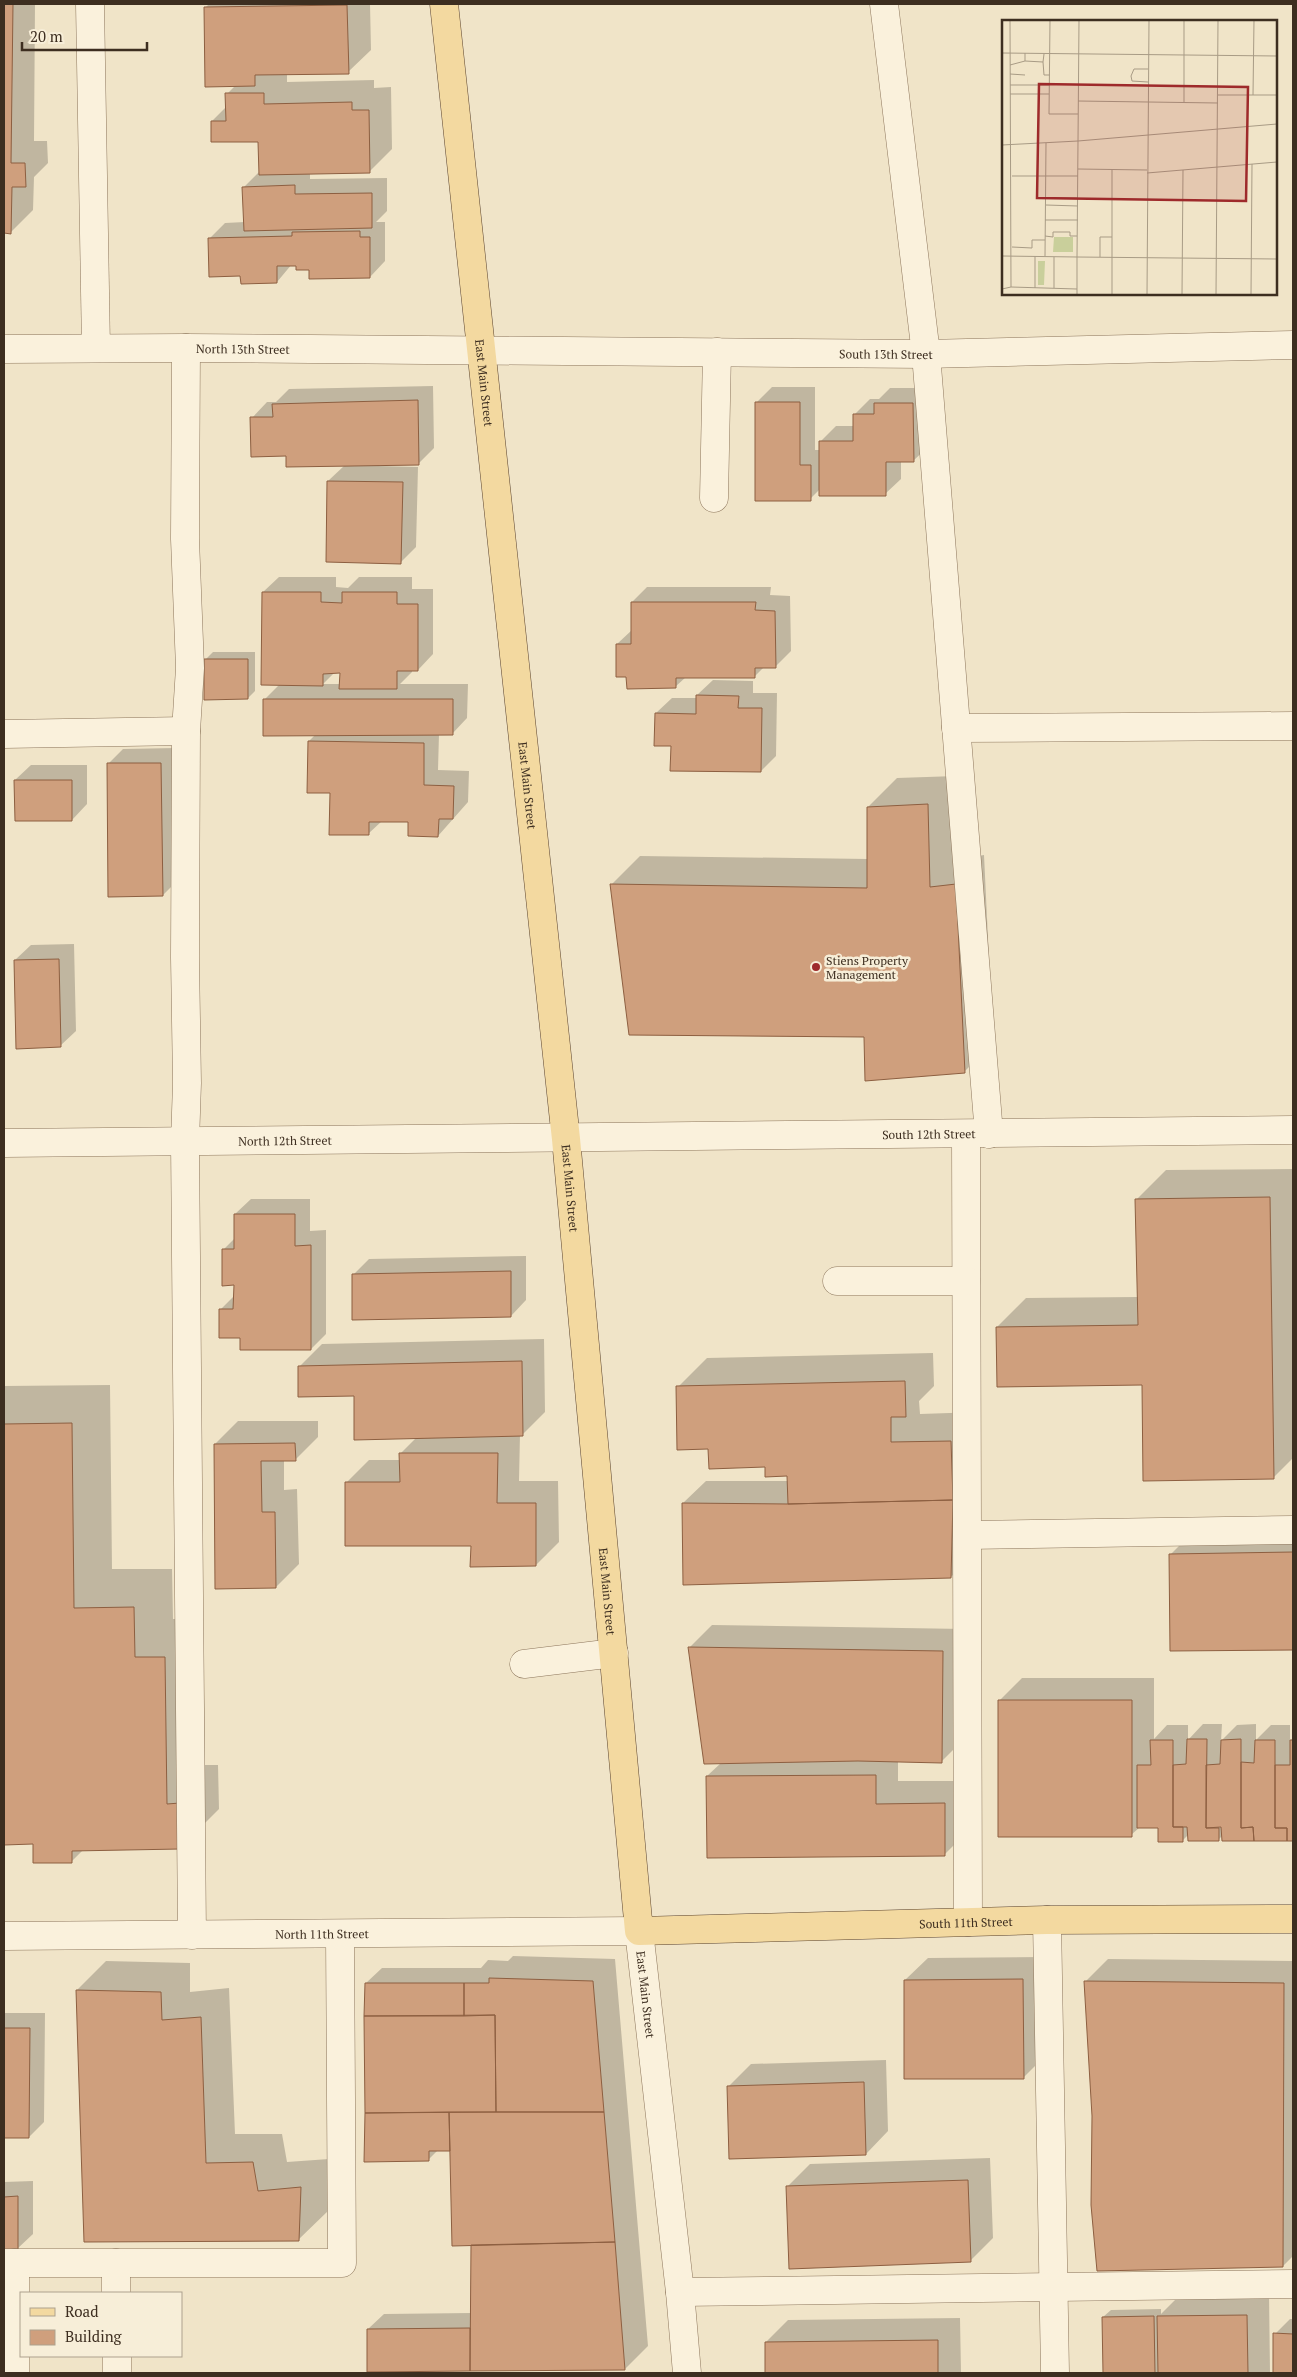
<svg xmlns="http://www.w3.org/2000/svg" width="1297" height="2377" viewBox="0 0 1297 2377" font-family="'PT Serif',serif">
<rect width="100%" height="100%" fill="#f0e4c8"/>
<!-- shadow -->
<path fill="#0003" fill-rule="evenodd" d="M4,4H35L34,141H47L48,163L34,177L33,210L11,232H4Z
M209,4H370L371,50L348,72L287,73V82L374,80V88L391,87L392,149L369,172L310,173V179L387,178V211L376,222H385V261L370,277L310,268L297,264H292L277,282L242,275L210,238L225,223L245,222L244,187L259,172V140L212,121L227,106V94L235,86L205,8Z
M433,386L434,448L419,463L379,464V466L418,467L416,547L400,563L328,481L345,465L287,455L252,418L267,402H276L289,389Z
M772,387H815V450H820V442L836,426H854V415L870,399H879L890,388H928L929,446L913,461H901V479L885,494L820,489L810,499L756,403Z
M279,577H336V587L348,588L359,577H412V589H433V654L418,670H412V672L400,684H468L467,718L452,734H439L438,770L469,771L468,802L438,836L409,821H382L368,834L331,792L309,741L316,734L264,700L280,684L263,592ZM335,672H341V684H323Z
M647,587H771L770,595L790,596L791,651L775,667L765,666L754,677H686L675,687L628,676L617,644L632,630V602Z
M213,652H255V691L248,698L205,660Z
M713,680L753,681V693H777L776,756L761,771L672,745L656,713L672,698H697V695Z
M176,748L178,880L163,895L108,764L123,749Z
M31,765H87V804L72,820L15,780Z
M956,776L959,859L984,855L993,1043L964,1072L865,1036L611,885L640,856L868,859V807L897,778Z
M74,944L76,1031L60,1046L15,960L31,945Z
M1293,1169V1458L1273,1478L1143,1384L997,1327L1026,1298L1138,1297L1137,1199L1166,1170Z
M251,1199H310V1231L326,1230V1334L311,1349L241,1337L220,1310L235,1295V1284L223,1250L235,1238V1214Z
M526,1256V1300L511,1316L353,1275L369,1259Z
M544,1339L545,1412L523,1434H520L519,1481H558L559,1542L536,1565L472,1544L347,1482L369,1460H400V1454L417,1437L355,1394L299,1367L322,1344Z
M933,1353L934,1386L919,1401L920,1414L979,1412L981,1469L975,1476L973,1554L951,1577L683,1503L706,1481H788V1475L709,1448L678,1387L707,1358Z
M110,1385L112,1569H172L173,1619H203L205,1765H218L219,1809L180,1848L84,1849L71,1862L34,1843L4,1844V1386Z
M238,1421H318V1437L295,1460H284V1490L297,1489L299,1564L276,1587L215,1444Z
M1293,1530V1648L1172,1650L1171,1554L1193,1532Z
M712,1625L965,1629L964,1739L941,1762L898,1761V1781H967V1832L944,1855L707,1776L721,1763L689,1648Z
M1022,1678H1154V1739L1167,1725H1188V1740L1203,1724H1222L1221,1741L1237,1725L1256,1724V1740L1271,1725H1290V1741L1293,1738V1840H1223V1835L1218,1840L1189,1834L1183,1840L1159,1827H1140L1131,1835L999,1701Z
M513,1956L615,1959L648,2346L625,2369L368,2371V2329L384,2314L471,2313L472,2243L451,2150H438L428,2160L366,1983L382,1968H481L488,1960L508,1961Z
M1046,1957V2055L1023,2078L905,1980L928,1958Z
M1108,1959L1293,1961V2256L1283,2266L1093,2116L1085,1982Z
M106,1961L190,1963V1992L229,1988L235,2134H282L287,2162L329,2159L328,2211L298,2240L86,2241L77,1990Z
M4,2013H45L44,2122L29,2137H4Z
M886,2060L888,2131L866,2154L728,2087L751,2064Z
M990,2158L993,2238L970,2261L787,2187L810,2164Z
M33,2181V2234L17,2249H4V2182Z
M1269,2293L1270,2373H1104L1103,2317L1111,2310L1161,2309V2314L1181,2294Z
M960,2318L961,2373H766V2342L788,2320Z
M1290,2319H1293V2373H1274L1275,2334Z"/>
<!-- building -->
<path fill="#cf9f7d" stroke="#8d5f41" d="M4,4H13L11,163H25L26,187H12L11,234L4,233Z
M347,5L349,74L255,75V86L205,87L204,7Z
M225,93H264V104L352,102V110H369L370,173L259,175L258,142H211V121H226Z
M295,185V194L372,193V228L244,231L242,187Z
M360,231V237H370V278L309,279V270H296V266H277V283L241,284L240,276L209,277L208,238L292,236V232Z
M418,400L419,465L286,467V456L251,457L250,417H273L272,404Z
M755,402H800V465H811V501H755Z
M874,403H913L914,462H886V496H819V441H853V414H874Z
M327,481L403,482L401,564L326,562Z
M262,592H321V602L342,603V592H397V604H418V671H397V689H339L340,673L323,674V686L261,685Z
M631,602H756L755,610L775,611L776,668H755V678H676V688L627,689L626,677H616V644H631Z
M204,659H248V699L204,700Z
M696,695L739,696L738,708H762L761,772L670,771L671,746H654L655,713L696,714Z
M263,699H453V735L263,736Z
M308,741L424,743V785L454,786L453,819H439L438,837L408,836V822H369V835H329L330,793H307Z
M107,763H161L163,896L108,897Z
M14,780H72V821H15Z
M928,804L930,887L956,884L965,1073L865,1081L864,1037L629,1035L610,884L867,888V807Z
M59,959L61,1047L16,1049L14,960Z
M1270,1197L1274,1479L1143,1481L1142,1385L997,1387L996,1327L1138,1325L1135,1199Z
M234,1214H295V1246L311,1245V1350H240V1338H219V1309H233L234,1285L222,1286V1249H234Z
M511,1271V1317L352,1320V1274Z
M522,1361L523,1436L354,1440V1396L298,1397V1366Z
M905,1381L906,1417H891V1442L951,1441L953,1500L788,1504L787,1476L765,1477V1467L709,1469L708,1449L677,1450L676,1386Z
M72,1423L74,1608L134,1607L135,1657H165L167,1804L180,1803V1849L72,1851V1863H33V1844L4,1845V1424Z
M295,1443L296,1461H261L262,1512H275L276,1588L215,1589L214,1444Z
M399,1453H498L497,1503H536V1566L470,1567L471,1546H345V1482H400Z
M953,1500L951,1578L683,1585L682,1503L788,1504Z
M1293,1552V1650L1170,1651L1169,1554Z
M688,1647L943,1651L942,1763L858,1761L704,1764Z
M998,1700H1132V1837H998Z
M1187,1739H1207L1206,1828H1219V1841H1188L1187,1827H1173V1765L1186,1764Z
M1241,1739V1828L1253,1827L1254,1841H1222L1221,1827L1206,1828V1765L1220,1764L1221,1740Z
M1150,1740H1173V1827H1183V1842H1158V1828H1137V1765H1151Z
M1255,1740H1275V1828H1287V1841H1254L1253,1827L1241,1828V1762L1254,1763Z
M1290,1740H1293V1841H1287V1828H1275V1765H1290Z
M876,1775V1804L945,1803V1856L707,1858L706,1776Z
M489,1978L593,1981L604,2112H496L495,2015L464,2016V1983H489Z
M1023,1979L1024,2079H904V1980Z
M1084,1981L1284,1983L1283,2267L1097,2271L1091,2205L1092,2116Z
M365,1983H464V2016H364Z
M76,1990L161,1992L162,2020L201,2017L206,2163L253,2162L258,2191L301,2187L299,2241L84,2242Z
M495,2015L496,2112L365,2113L364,2016Z
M4,2028H30L29,2138H4Z
M864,2082L866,2155L729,2159L727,2086Z
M449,2112H604L615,2242L452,2246Z
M449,2112L450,2151H429V2161L364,2162L365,2113Z
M968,2180L971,2262L789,2269L786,2186Z
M18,2196V2250L4,2251V2197Z
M615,2242L625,2370L470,2371L471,2245Z
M1247,2315L1248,2373H1158L1157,2316Z
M1154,2316L1155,2373H1103L1102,2317Z
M470,2328V2371L367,2372V2329Z
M1273,2333L1293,2334V2373H1273Z
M938,2340V2373H765V2342Z"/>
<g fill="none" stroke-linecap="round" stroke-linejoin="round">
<!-- minor casing -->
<g stroke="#8d765c" stroke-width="29">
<g id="minor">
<path d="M90,4L96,348"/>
<path d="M884,4L926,354L989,1134"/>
<path d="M186,348L185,539L190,668L186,731L185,958L187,1083L185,1142L192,1935"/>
<path id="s1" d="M4,349L186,348L926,354L1293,345"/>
<path d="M714,498L717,352"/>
<path d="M956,728L1293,726"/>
<path d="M4,734L186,731"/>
<path d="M966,1134L968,1922"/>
<path id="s2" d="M4,1143L1293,1130"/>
<path d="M837,1281H966"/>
<path d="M967,1535L1293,1530"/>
<path d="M524,1664L614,1653"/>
<path d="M1047,1920L1055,2373"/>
<path id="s3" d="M4,1936L639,1931L680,2292L687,2373"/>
<path d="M4,2263H342L340,1934"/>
<path d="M15,2263V2373"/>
<path d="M116,2263V2293"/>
<path d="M680,2292L1293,2284"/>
<path d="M117,2356V2373"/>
</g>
</g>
<!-- major casing -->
<g stroke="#5b4430" stroke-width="29">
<g id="major">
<path id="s4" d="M444,4L566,1139L639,1931L1047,1920L1293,1919"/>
</g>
</g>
<!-- minor -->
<use href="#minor" stroke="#faf1dc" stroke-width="28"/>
<!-- major -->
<use href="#major" stroke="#f3d9a0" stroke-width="28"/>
</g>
<!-- markers -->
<circle fill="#9e2a2b" stroke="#f7eed8" stroke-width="2" cx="816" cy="967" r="5"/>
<g text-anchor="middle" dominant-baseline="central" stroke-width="5" stroke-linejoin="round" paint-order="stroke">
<!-- street labels -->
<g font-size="12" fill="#3d2e20" stroke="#f7eed8">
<text stroke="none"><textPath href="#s1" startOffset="239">North 13th Street</textPath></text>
<text stroke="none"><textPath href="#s1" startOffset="882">South 13th Street</textPath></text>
<text stroke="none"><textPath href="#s4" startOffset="381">East Main Street</textPath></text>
<text stroke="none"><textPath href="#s4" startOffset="786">East Main Street</textPath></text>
<text stroke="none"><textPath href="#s2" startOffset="925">South 12th Street</textPath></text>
<text stroke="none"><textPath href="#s2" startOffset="281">North 12th Street</textPath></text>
<text stroke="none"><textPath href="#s4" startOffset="1191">East Main Street</textPath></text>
<text stroke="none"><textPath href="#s4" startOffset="1596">East Main Street</textPath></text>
<text stroke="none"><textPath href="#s4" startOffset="2264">South 11th Street</textPath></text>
<text stroke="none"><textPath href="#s3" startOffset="318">North 11th Street</textPath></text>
<text stroke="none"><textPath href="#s3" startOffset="699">East Main Street</textPath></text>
</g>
<!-- poi labels -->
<g font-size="12" fill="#3d2e20" stroke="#f7eed8" text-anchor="start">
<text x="826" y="960">Stiens Property<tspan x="826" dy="14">Management</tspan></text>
</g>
</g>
<!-- overview -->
<g transform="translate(1002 20)">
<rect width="275" height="275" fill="#f0e4c8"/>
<path d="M52,217H71V232H51ZM36,241H43L42,265H36Z" fill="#c9cf9b"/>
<path fill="none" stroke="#a89b85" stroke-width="1" d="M8,0L9,267M48,0L47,94H76M182,0V82M0,33L275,36M23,33V41L41,42L42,34M41,42L42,55H48M8,45L23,41M8,54L23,55M146,62L130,61L129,56L132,49H146M8,65H47M8,74H47M216,75H275M251,75L252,0M76,81L216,83M0,125L76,121L77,0M76,149L145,150M110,150V275M145,153L275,142M10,156H76M44,178H76M44,185L76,186M43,200H76M43,216L51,217V212H68V216H75M10,227L30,228V220H43M0,236L75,237L76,121L275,104M33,236V268M43,236L44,123M52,237V268M98,237V217H110M0,269L9,267L75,269M75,275V237L275,239M145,275L147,0M180,275L181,150M214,275L216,0M249,275L250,144"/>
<path fill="#9e2a2b" fill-opacity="0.15" stroke="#9e2a2b" stroke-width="2.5" d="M37,64L246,67L244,181L35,178Z"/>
<rect width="275" height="275" fill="none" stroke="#3d2e20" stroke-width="2.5"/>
</g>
<!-- border -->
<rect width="1297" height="2377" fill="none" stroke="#3d2e20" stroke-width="10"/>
<!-- legend -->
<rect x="20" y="2292" width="162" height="65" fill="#f7eed8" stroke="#ada18e"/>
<rect x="30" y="2308" width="25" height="8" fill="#f3d9a0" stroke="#ada18e"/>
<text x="65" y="2317" font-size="15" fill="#3d2e20">Road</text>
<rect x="30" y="2330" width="25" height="15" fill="#cf9f7d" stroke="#ada18e"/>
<text x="65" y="2342" font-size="15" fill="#3d2e20">Building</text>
<!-- scale -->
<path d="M22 42v8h125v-8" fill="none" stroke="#3d2e20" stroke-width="2.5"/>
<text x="30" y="42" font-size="15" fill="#3d2e20" stroke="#f7eed8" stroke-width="4" paint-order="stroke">20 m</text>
</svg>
